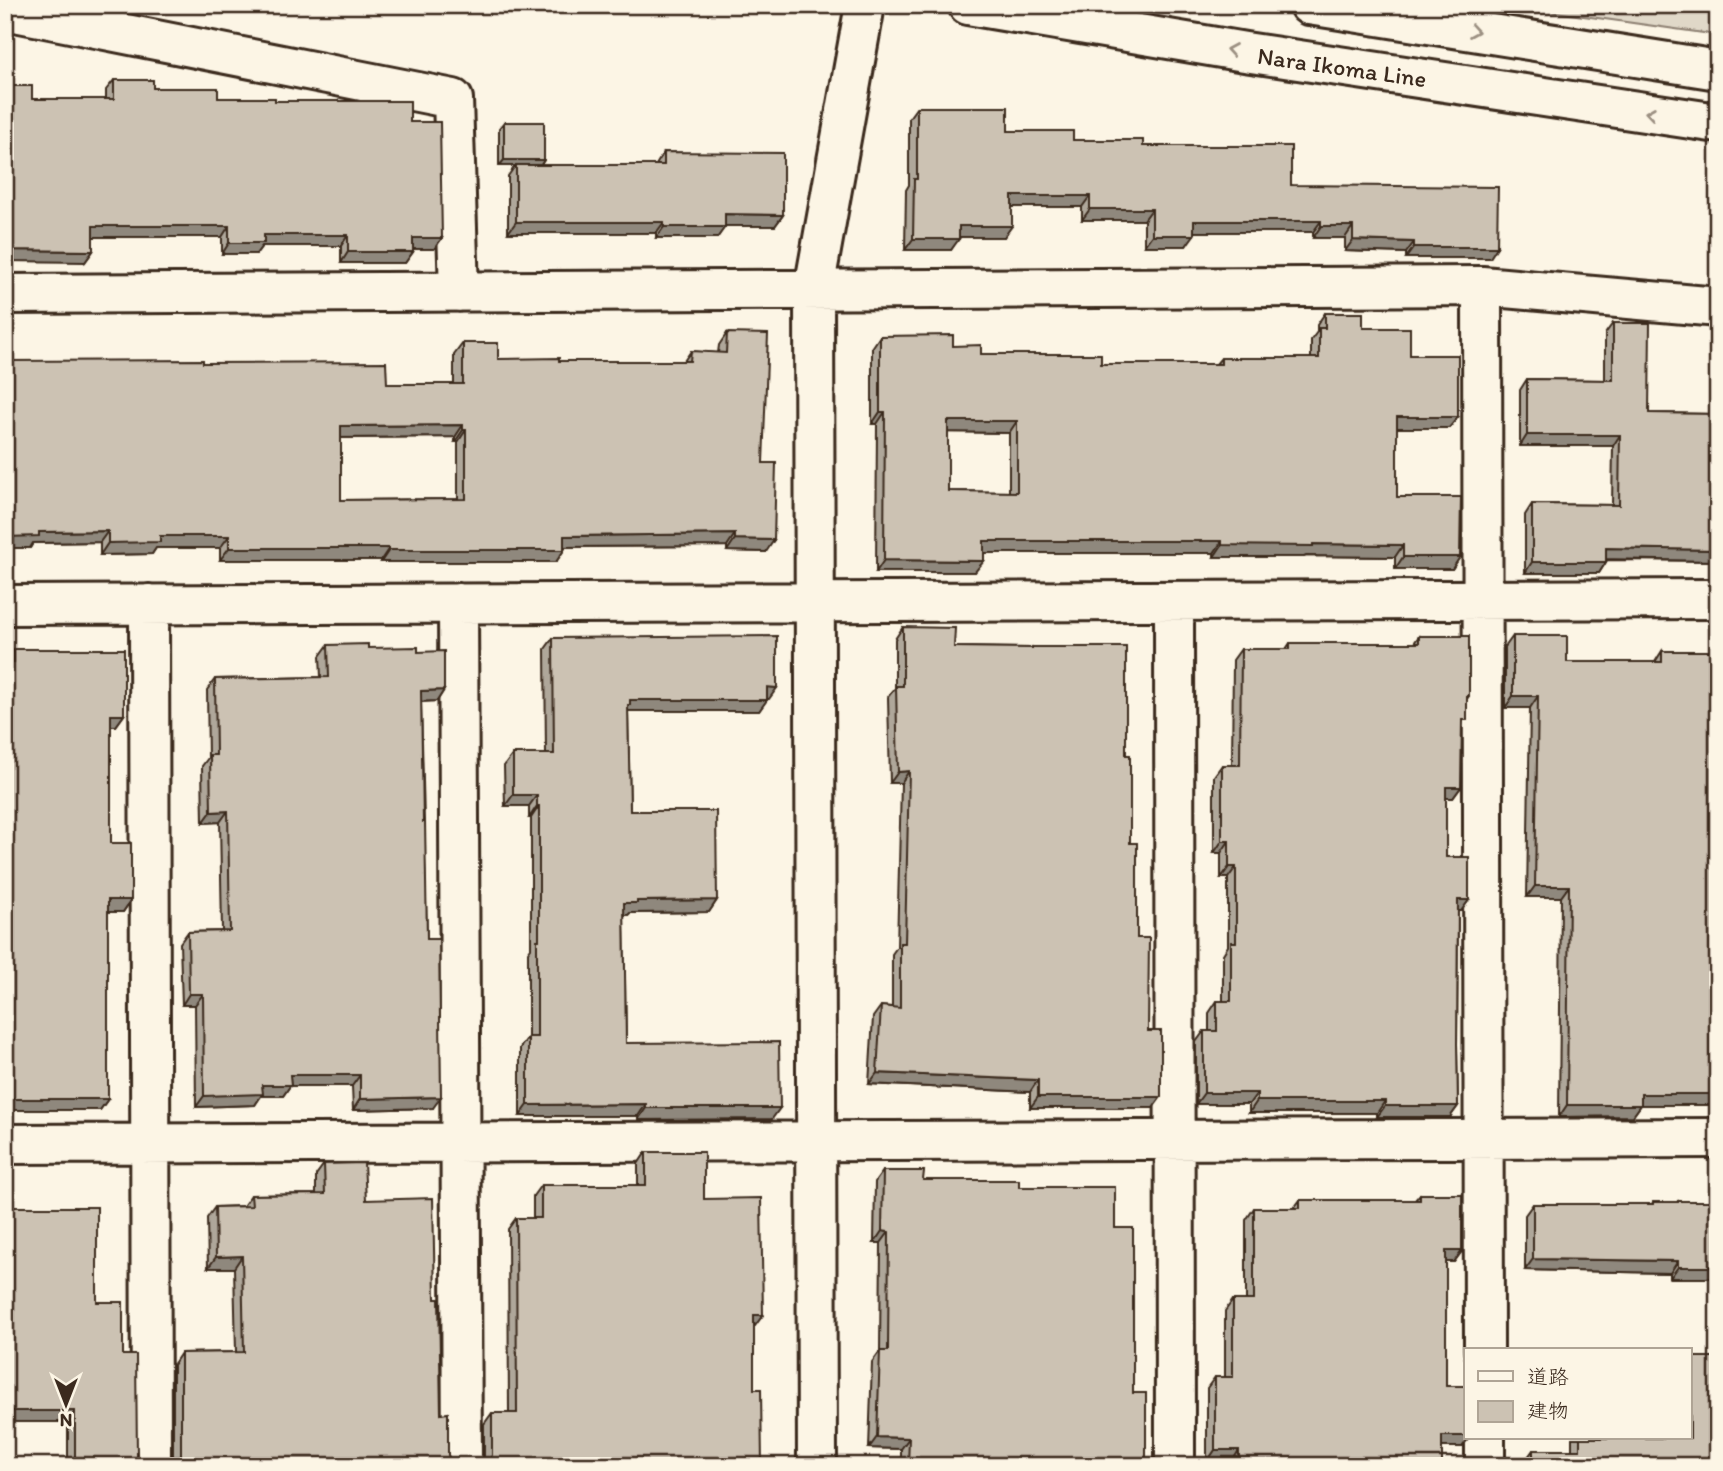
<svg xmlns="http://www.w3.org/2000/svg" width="1723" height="1471" viewBox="0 0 1723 1471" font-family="Itim,'Klee One',sans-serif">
<rect width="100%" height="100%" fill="#fcf5e5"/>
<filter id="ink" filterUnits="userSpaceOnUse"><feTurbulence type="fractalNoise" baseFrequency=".0143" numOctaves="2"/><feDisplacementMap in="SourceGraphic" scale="14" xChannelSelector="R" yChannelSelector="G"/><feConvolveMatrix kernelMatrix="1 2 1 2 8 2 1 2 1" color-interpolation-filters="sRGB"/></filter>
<g filter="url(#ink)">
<!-- green -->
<path fill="#e0d8c8" stroke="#8e8173" stroke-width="2" d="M1509,5H1718V35L1527,8Z"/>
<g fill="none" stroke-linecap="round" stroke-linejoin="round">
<!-- minor casing -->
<g stroke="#3b2a1e" stroke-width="44">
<path id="minor" d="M5,10L453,99L459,292
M1482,286L1484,1350
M5,294L1482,286L1718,307
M1174,601L1175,1466
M458,603L462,1466
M149,604L151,1466
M5,605L1718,599
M5,1144L1718,1138
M1485,1438V1466
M817,1466L814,289L865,5"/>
</g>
<!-- major casing -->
<g stroke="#3b2a1e" stroke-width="44">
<path id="major" d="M968,5L1245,52L1718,123
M1309,5L1718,70"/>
</g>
<!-- minor -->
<use href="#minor" stroke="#fcf5e5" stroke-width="38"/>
<!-- major -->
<use href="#major" stroke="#fcf5e5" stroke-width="38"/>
</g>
<!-- wall -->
<path fill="#afa79a" stroke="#3b2a1e" stroke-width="2" fill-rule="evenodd" d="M114,80L153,88L218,98L275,101L410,122L442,238L434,249H413V252L405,263H341V246H262L256,254H222V237H93V251L85,262L32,99H106V90Z
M917,107L1008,131L1073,140L1143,146L1291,185L1490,258H1406V253L1345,251V238H1313V232H1194L1186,246H1144V220H1082V207H1012L1004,237H959L951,250H905L906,190L909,185V118Z
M504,122L544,160L541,165H656L664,152L783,215L775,226H725L717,238H656V233H508V176L515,166H499V128Z
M1325,313L1363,328L1410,355L1458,417L1449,428H1397V497L1460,557L1452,569H1395V557L1306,556L1304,557H1214V553H984L975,572H876L877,424H872V348L880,336L953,346L981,354L1101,364H1216L1221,358H1311V340L1317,332V325ZM948,432L1009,433V492L948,491Z
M1613,323L1649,413L1718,414V561L1606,560V562L1599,573H1525V515L1532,504L1612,505L1613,446H1520V390L1527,379L1605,380V334Z
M727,333L763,463L766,552L727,551V546L564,547V550L556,562H381V560H220V548H156L152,554L100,555V542L33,543L30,548H5V361L203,363L387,384H454V355L463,343L498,359L559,361H684L691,351L718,353L719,345ZM455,437V442H458V499L341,500V438Z
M903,627L954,647L1031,648L1032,647L1126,755L1130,843L1137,938L1148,1031L1153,1108H1030V1092L869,1084L873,1017L881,1006L892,1007V954L897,947L901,783H890L888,697L895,688V639Z
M1419,636L1469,696L1467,699L1462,727L1461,787L1453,798H1446V857L1469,900L1461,911H1458L1457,1044L1458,1106L1450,1117H1377V1113H1249V1104H1196V1042L1204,1031H1209V1013L1217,1001H1223V954L1228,946V878H1221V853H1214V776L1222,765H1232L1233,660L1241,649H1286L1290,643H1414Z
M1513,636L1567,662H1655L1662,651L1718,1105H1641L1633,1116L1559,1117L1561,897H1527L1530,708H1505V647Z
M553,638L769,699H767L759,711H628L630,811L717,900L709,912L630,913L628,915H624L626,1043L772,1119L638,1120V1116H520V1048L528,1037V952L531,948V818H529V806H505L504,766L513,754H546L545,649Z
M328,645L418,652L444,690L437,701L421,702L427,939L433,1108L353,1110L352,1086H290L283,1096H261L255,1105L196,1107L195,1005H182L180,943L188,932L222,931L220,822L203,823L202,766L208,758L207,690L215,679L321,677L320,656Z
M14,649L124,715L116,726H111V843L131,900L123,912H108V1099L100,1110H5L6,661Z
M646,1152L704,1199L763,1315L754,1326V1389L762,1466H484V1424L492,1413H509L508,1229L516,1218H533V1196L541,1185H638V1164Z
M324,1164L366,1200L435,1299L441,1414L448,1455L452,1466H173V1365L181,1353L236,1352L234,1268H208L207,1218L215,1207L243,1206L251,1195L316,1194V1175Z
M883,1171L923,1180L1019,1187L1115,1228L1133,1393L1146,1466H901V1449L869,1448L872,1362L880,1351L881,1243H874L875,1182Z
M1420,1194L1462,1251L1454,1262H1446V1386L1462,1447H1442V1466H1232V1462H1207V1388L1215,1377H1225V1311L1233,1300H1246V1220L1254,1208H1294L1300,1200H1415Z
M1678,1201L1718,1278H1670V1273L1525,1270V1215L1533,1204H1652L1653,1202H1677Z
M97,1302L123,1355L137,1456L140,1466H68V1422H5Z
M1572,1438H1690L1718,1466H1525V1461L1533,1450H1572Z"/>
<!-- shaded-wall -->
<path fill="#8f887d" stroke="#3b2a1e" stroke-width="2" d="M504,160H544L540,166H499Z
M1012,196H1090L1082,207H1004Z
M1090,209H1152L1144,220H1082Z
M725,214L783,215L775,226H717Z
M1194,221H1321L1313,232H1186Z
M516,222H664L656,233H508Z
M93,226H229L222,237H85Z
M959,226H1012L1004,237H951Z
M1321,226H1353L1345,238H1313Z
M664,227H725L717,238H656Z
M264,235H348L341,246H262L256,254H222L229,243Z
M1152,235H1194L1186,246H1144Z
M413,238H442L434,249H405Z
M913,239H959L951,250H905Z
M1353,240L1414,242L1406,253L1345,251Z
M1414,247H1497L1490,258H1406Z
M5,250L93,251L85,262L5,261Z
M348,252H413L405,263H341Z
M880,412H885L877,424H872Z
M1397,417H1458L1449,428H1389Z
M948,421H1017L1009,433L940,432Z
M463,425L455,437L333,438L341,426Z
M463,430H466L458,442H455Z
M1527,435H1620L1613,446H1520Z
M108,531L100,542L33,543L30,548H5V537L39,532Z
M735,534L727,546L556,547L564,536Z
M160,536H229L220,548H156L152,554L100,555L108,543Z
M735,539L774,540L766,552L727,551Z
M984,541H1222L1214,553H976Z
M1313,544L1403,545L1395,557L1306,556L1304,557H1214L1222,545Z
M229,548H389L381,560H220Z
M1606,548L1718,550V561L1599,559Z
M389,550H564L556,562H381Z
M1403,557H1460L1452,569H1395Z
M884,560L984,561L975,572H876Z
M1532,562H1606L1599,573H1525Z
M767,687L777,688L769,699H759Z
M444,690L437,701L413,702L421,691Z
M1513,696H1538L1530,708H1505Z
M630,700H767L759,711H625Z
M111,715H124L116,726H103Z
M909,771L901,783H890L898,772Z
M1446,787H1461L1453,798H1438Z
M513,795H537L529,806H505Z
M537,806H539L531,818H529Z
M228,811L220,822L203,823L211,812Z
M1222,841H1229L1221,853H1214Z
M1229,867H1236L1228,878H1221Z
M1535,886H1569L1561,897H1527Z
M108,900H131L123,912H100Z
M717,900L709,912L630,913L628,915H616L624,903L637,901Z
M1458,900H1469L1461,911H1450Z
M189,994H203L195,1005H182Z
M877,1073L1038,1080L1030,1092L869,1084Z
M290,1075H360L352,1086H290L283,1096H261L255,1105L196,1107L204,1096L262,1085Z
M1204,1093H1257L1249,1104H1196Z
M1641,1094H1718V1105H1641L1633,1116L1559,1117L1567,1105Z
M441,1097L433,1108L353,1110L360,1099Z
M1038,1097H1161L1153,1108H1030Z
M5,1099H108L100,1110H5Z
M1257,1101H1385L1377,1113H1249Z
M646,1104L638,1116H520L528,1105Z
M1385,1106H1458L1450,1117H1377Z
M646,1108H780L772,1119L638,1120Z
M882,1231L889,1232L881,1243H874Z
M1446,1251H1462L1454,1262H1438Z
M242,1256L234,1268H208L216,1257Z
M1533,1259L1678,1261L1670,1273L1525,1270Z
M1678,1267H1718V1278H1670Z
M754,1315H763L755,1326H746Z
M5,1411H75L68,1422H5Z
M1442,1436H1466V1438H1469L1462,1447H1434Z
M877,1437L909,1438L901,1449L869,1448Z
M1215,1450H1239L1232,1462H1207Z"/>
<!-- building -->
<path fill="#ccc2b3" stroke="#3b2a1e" stroke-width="2" fill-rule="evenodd" d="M114,80H153V88H218V98H275V101H410V122H440L442,238H413V252H348V235H264V243H229V226H93V251L5,250V86H32V99H114Z
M917,107H1008V131H1073V140H1143V146H1291V185L1498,187L1497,247H1414V242L1353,240V226H1321V221H1194V235H1152V209H1090V196H1012V226H959V239H913L914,179H917Z
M504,122H544V160H504Z
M664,152L783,153V215L725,214V227H664V222H516V165H664Z
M1325,313H1363V328H1410V355H1458V417H1397V497H1461L1460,557H1403V545L1313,544V546L1222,545V541H984V561L884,560L885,412H880V336L953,335V346L981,345V354H1101V364H1221V358H1319V328H1325ZM948,421H1017V492L948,491Z
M1613,323H1650L1649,413L1718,414V550L1606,548V562H1532V504L1619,505L1620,435H1527V379L1613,380Z
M727,333L768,334L763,463H776L774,540L735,539V534L564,536V550H389V548H229V536H160V542L108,543V531L39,532V536L5,537V361L203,360V363L386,362L387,384H463V343H498V359L559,358V361H690L691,351L726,353ZM463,425V430H466V499L341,500V426Z
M903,627L955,628L954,647L1032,648V647H1126V755H1130V843H1137V938H1149L1148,1031H1161V1097H1038V1080L877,1073L881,1006L900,1008V943H905L909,771L898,772L896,686H903Z
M777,636V688L767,687V700H630V705H628L630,811H716L717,900L637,901V903H624L626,1043L779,1042L780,1108H646V1104L528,1105V1037H537V940H539V806H537V795H513V754H554L553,638Z
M1419,636H1469V696H1467V720H1462L1461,787H1446V857H1469V900H1458L1457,1044L1458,1106H1385V1101H1257V1093H1204V1031H1217V1001H1231V942H1236V867H1229V841H1222V765H1240L1241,649H1290V643H1419Z
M1513,636H1567V662H1662V651H1718V1094H1641V1105H1567L1569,886H1535L1538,696H1513Z
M368,644V648L418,647V652L444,651V690L421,691L423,822H425L427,939H439L441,1097L360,1099V1075H290L291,1085H262L263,1094L204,1096L203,994H189L188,932L230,931L228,811L211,812L210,755H216L215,679L329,677L328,645Z
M14,649H124V715H111V843H131V900H108V1099H5V663H14Z
M646,1152H704V1199L761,1198L763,1315H754V1389H761L762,1466H488L492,1455V1413H517L516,1218H541V1185H646Z
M364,1163L366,1200L433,1198L435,1299H439L441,1414L448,1413V1455L452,1466H178L181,1455V1353L244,1352L242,1256L216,1257L215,1207L252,1206L251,1195L325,1194L324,1164Z
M883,1171H924L923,1180H1019V1187H1115V1228H1133V1393H1146V1466H908L909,1438L877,1437L880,1351H888L889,1232L882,1231Z
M1420,1194H1462V1251H1446V1386H1466V1436H1442V1466H1239V1450H1215V1377H1233V1300H1254V1208H1300V1200H1420Z
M1678,1201H1718V1267H1678V1261L1533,1259V1204H1653V1202H1678Z
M5,1207H97V1302H123V1355H136L137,1456L140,1466H75V1411H5Z
M1690,1357H1718V1466H1533V1450H1580V1438H1690Z"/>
<!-- one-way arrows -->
<defs><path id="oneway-chevron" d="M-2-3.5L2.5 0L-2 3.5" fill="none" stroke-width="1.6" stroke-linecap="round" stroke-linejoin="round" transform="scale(1.75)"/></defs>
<g stroke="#9c9082">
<use href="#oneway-chevron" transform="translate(1474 31) rotate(9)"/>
<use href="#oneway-chevron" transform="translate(1231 50) rotate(-170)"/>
<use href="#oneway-chevron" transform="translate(1650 113) rotate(-172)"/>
</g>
</g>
<g text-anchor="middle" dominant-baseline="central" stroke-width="7" stroke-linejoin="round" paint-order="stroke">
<!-- street labels -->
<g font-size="24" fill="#3b2a1e" stroke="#fcf5e5">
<text transform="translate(1342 67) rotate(8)">Nara Ikoma Line</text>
</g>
</g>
<!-- margin -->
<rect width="1723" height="1471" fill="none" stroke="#fcf5e5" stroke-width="28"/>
<rect x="14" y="14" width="1695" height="1443" fill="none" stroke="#3b2a1e" stroke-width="2.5" filter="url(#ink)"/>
<!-- legend -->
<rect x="1464" y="1348" width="228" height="91" fill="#fcf5e5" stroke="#afa495" stroke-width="2"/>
<rect x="1478" y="1371" width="35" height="10" fill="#fcf5e5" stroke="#afa495" stroke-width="2"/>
<text x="1527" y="1384" font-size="21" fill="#3b2a1e">道路</text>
<rect x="1478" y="1401" width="35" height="21" fill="#ccc2b3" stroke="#afa495" stroke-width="2"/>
<text x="1527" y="1418" font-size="21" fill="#3b2a1e">建物</text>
<!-- north arrow -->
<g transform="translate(66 1404) rotate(180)" stroke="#fcf5e5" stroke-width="5" paint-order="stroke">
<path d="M0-5L12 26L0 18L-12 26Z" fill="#3b2a1e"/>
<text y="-10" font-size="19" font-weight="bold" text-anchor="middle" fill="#3b2a1e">N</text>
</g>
</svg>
